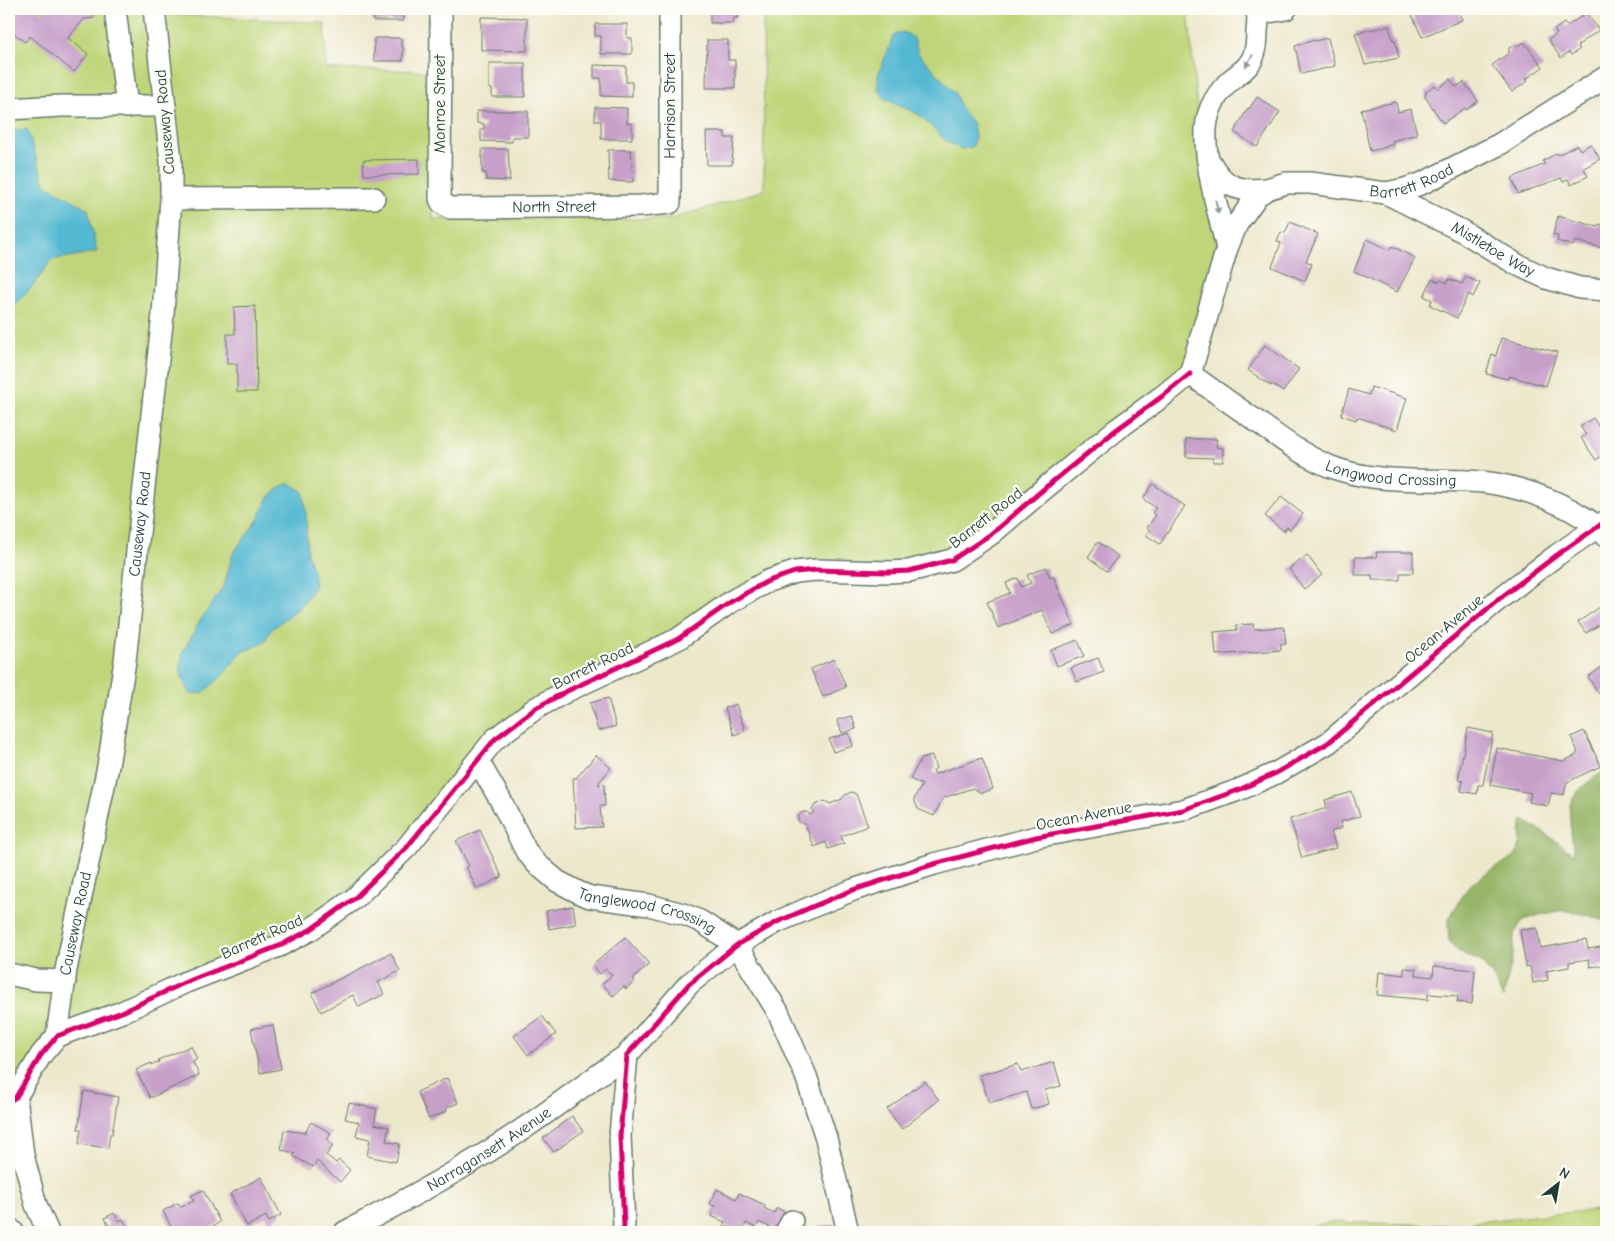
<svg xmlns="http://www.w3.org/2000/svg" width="1615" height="1241" viewBox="0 0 1615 1241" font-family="'Comic Neue',sans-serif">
<rect width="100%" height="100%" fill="#fdfcf7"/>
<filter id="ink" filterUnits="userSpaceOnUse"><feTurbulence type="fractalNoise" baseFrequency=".02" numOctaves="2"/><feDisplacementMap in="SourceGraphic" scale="10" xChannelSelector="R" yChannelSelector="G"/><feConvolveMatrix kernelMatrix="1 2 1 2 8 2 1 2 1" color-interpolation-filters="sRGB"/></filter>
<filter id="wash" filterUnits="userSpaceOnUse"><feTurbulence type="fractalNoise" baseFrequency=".0096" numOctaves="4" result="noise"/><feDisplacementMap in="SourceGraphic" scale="20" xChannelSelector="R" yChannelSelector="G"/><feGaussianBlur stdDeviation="1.12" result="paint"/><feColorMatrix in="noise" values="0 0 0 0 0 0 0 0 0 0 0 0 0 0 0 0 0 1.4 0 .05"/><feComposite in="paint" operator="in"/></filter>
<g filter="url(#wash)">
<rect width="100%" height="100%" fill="#ede8cc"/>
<!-- green -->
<path fill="#c0d579" stroke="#708956" d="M9,9H144L145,13L325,23L326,69L434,71L433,219H672L764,190L763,9H1188L1199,132L1216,235L1213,298L1185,372L952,560L795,572L515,724L310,930L55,1035L9,1097Z
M1606,1209V1232H1283L1331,1222L1443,1225Z"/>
<!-- forest -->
<path fill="#98b669" stroke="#5c7a4e" d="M1606,770V921L1590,916L1564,910L1539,915L1523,920L1514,934L1513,956L1503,999L1492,975L1480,961L1459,952L1449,942L1448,920L1459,902L1469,886L1485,874L1515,856L1521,842L1520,832L1523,820L1548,835L1574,855C1573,842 1568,819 1570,806C1573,791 1594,777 1606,770Z"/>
<!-- water -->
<path fill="#52b8d1" stroke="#387a82" d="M904,32L914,38L918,53L954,92L961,108L973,124L975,136L973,147L961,149L946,141L918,114L885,99L878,89V75L894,35Z
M27,129L45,184L88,209L97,252L51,260C39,279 25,296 9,311V131Z
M289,483L303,491L306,512L307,553L313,571L315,586L300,607L271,630L264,643L242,652L219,679L203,693L190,694L183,680L180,668L183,652L200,621L224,586L233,553L259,518L268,498L282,486Z"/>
<g id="blocks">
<!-- building -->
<path fill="#c7a0ca" d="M9,9H37L43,13L46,9H93L94,18L84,19L68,38L88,54L74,72L30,36L25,42L9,29Z
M373,9H403V21H373Z
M604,9H635V12H604Z
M710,9H738L737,18H733V23H710Z
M1432,9H1458L1462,20L1422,37L1412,15L1423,10L1424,12Z
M1586,13L1599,30L1577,46L1580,49L1571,55L1569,52L1561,58L1548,40L1557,34L1554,30L1564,23L1567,26Z
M481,17L527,18V51L481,50Z
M595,24H627V38H632V54H601V36H595Z
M1389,26L1393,40H1395L1399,58L1365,65L1355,33Z
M374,38H401V46H403V61H374Z
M1328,38L1335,66L1301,74L1295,46L1315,40V41Z
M707,40H728V60H735V88H706Z
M1524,42L1543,67L1526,79L1528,81L1512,92L1492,65L1509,53V48L1514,45L1518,46Z
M489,63H525V97H492V89H489Z
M594,65L626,66V82H632V97L601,96V78H594Z
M1450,79L1456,87L1464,82L1478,101L1466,110L1465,108L1443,123L1425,97L1426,91L1435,85L1438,89Z
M1257,97L1280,112L1257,147L1234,132L1248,108L1249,109Z
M1396,102L1398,112L1411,109L1417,134L1392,141L1393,145L1386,146L1387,147L1370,151L1361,109Z
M595,107L627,108V123H632V139H601V121H595Z
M477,111H528V137H512V142L481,141V129H484V124L477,123Z
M706,132H725V138H734L732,165H707Z
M1591,144L1600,159L1584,168L1588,176L1571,185L1568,179L1563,182L1561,178L1518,194L1512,178L1545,164L1543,161L1557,153L1558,155L1577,145L1580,150Z
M482,149H508L510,181L486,180V173H482Z
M608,150H631L633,182L609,181Z
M419,159V174L364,175L363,160Z
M1558,216L1598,227L1599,224L1606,226V249L1575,241L1573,246L1557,241L1558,236L1553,235Z
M1290,222L1318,234L1306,261L1312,264L1305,281L1272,267L1281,243L1277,241L1281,232L1285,233Z
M1367,239L1390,250L1392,246L1415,258L1397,292L1354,271Z
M1466,277L1480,283L1473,297L1468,294L1457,318L1430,305L1432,300L1424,296L1432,279L1439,282L1441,280L1447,283L1449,279L1462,284Z
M255,306L257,392H237V364H227V334H235L234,307Z
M1501,338L1557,352L1546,386L1509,376L1508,379L1486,374L1492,354L1496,356Z
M1265,345L1299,369L1283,392L1272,384L1271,386L1248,370Z
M1371,387L1407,398L1397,430L1357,417L1356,420L1341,415L1349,389L1369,395Z
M1593,418L1602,431L1606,428V453L1596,460L1581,438L1586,435L1580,426Z
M1186,439H1217L1216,447L1223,448V462H1213V458L1186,457Z
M1153,484L1185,506L1160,544L1146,535L1150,530L1147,528L1156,515L1152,513L1156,508L1143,499Z
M1281,497L1303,514L1290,530L1287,527L1284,531L1265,516Z
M1098,542L1118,556L1107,571L1088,557Z
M1376,552H1413V573H1400V580H1372V575H1355V557H1377Z
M1307,555L1322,575L1304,589L1289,569Z
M1046,567L1050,578L1053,576L1074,625L1052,634L1042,610L998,628L987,602L1010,593L1006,583L1018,578L1021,587L1031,583L1027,575Z
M1606,603V629L1602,623L1586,633L1578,622Z
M1253,624L1254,629L1284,627L1286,644H1280L1281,650L1216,655L1214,632L1237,630L1236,625Z
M1078,640L1084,656L1057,666L1051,650Z
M1098,658L1104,672L1077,682L1071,668Z
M834,659L846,687L823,697L811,669Z
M1606,664V689L1599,694L1588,677Z
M608,698L616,726L598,731L590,703Z
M736,704L745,731L734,735L725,708Z
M852,716L856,729L842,733L837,720Z
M1468,728L1493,733L1483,785H1478L1477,794L1461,791L1463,781L1458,780Z
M1584,731L1601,766L1567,782L1564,795L1551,793L1548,806L1529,802L1531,793L1490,785L1497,748L1563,761L1577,755L1576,753L1578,752L1571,737Z
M849,733L853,746L833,752L829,739Z
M596,755L611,768L599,782V785L604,784L605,806H600L602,827L576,828L573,778H576Z
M932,756L936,768L933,771L935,774L982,758L993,789L981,793L973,788L943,798L934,816L918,809L914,799L922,785L910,779L921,759Z
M851,792L856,794L868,826L841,836L844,843L828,849L826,842L814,847L805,824H802L798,821V816L803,812H807L810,815L814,812L812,810L815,805L825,801L830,804L842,799L845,795Z
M1352,792L1360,816L1340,822L1342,828L1331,832L1336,848L1302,858L1290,819L1327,808L1325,800Z
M480,830L502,877L477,889L466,867L469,866L456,841Z
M573,906L576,924L549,929L546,911Z
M1537,928L1540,948L1586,940L1588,949L1606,946V965L1590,967L1589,959L1569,962V967L1546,971L1548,980L1533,983L1530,966L1526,967L1520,930Z
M625,937L649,964L633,979L635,981L626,989L624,986L613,996L602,984L612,975L606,969L600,974L593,965Z
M391,953L400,971L378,982L384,994L359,1007L353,995L321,1012L312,993Z
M1434,966L1475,970L1472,1004L1457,1002L1458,996L1428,994V1000L1377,995L1379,972L1404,975V968L1416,969V975L1433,977Z
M542,1016L556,1034L528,1055L514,1036Z
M273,1025L281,1069L260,1073L251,1029Z
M191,1046L197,1059L193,1062L199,1075L150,1098L136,1070L151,1063L152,1065L159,1062L158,1060Z
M1054,1062L1061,1086L1045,1090L1049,1104L1031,1109L1026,1092L989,1103L980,1075L1018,1064L1021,1072Z
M447,1078L458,1103L446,1108L447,1111L429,1119L417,1092Z
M925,1081L939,1100L902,1129L887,1109Z
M84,1091L118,1097L112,1134H110L108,1148L79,1144L81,1129H78Z
M349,1103L377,1109L374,1124L389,1127L386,1141L400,1144L396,1162L367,1156L370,1139L356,1136L359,1122L345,1119Z
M572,1116L583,1131L554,1152L543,1138Z
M311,1122L331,1133L327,1140L333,1146L326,1155L336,1163L339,1160L350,1170L340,1182L317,1161L313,1167L293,1156L295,1153L281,1150L284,1130L305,1133Z
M261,1177L281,1215L269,1222L266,1216L247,1226L230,1194Z
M717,1189L736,1199L739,1193L765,1205L764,1208L774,1213L777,1208L789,1214L780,1232L759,1222L756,1228L746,1223L742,1232L723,1225L725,1222L711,1216L715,1206L710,1204Z
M203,1190L220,1222L204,1232H174L163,1211L178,1203L181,1207L194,1201L191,1196Z
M114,1213L119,1221L123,1219L130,1232H97L109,1226L105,1218Z
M832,1225L833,1232H818V1226Z"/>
</g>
</g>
<g filter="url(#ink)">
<use href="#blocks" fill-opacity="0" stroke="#677969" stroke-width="1"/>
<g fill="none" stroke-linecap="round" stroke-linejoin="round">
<!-- minor casing -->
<g stroke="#677969" stroke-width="24">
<g id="minor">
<path d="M115,9L127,107"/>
<path id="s1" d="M441,9L440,199L442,203L450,208H462L641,206L670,203V9"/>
<path d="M1258,14L1286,9"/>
<path d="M9,109L61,106H165"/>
<path d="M1210,162C1224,188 1239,192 1267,189"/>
<path id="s2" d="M1386,193L1462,231L1516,264L1546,278L1580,288L1606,290"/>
<path d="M171,199L374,198"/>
<path d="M1227,248C1219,215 1201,153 1207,121C1210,104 1220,90 1232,79C1238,74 1245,70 1249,64C1256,56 1257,41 1257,31C1258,23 1259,16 1256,9"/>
<path id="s3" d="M1190,374L1227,248L1237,224L1257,196L1267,189L1286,183H1310L1386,193L1405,189L1423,183L1500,144L1606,77"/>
<path id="s4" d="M1190,374C1211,389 1233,405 1255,420C1281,439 1308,460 1340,470C1381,483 1425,479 1468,481C1503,482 1542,494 1573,511C1586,519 1596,523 1605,536"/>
<path id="s5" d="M478,761L501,801L526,851L537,864L557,881L580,893L590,897L649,905L683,914L700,921L737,945L778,1012L806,1076L826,1138L848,1232"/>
<path d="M9,974L36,980L65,981"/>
<path id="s6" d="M57,1036L66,970L108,766L125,661L163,314L171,199V161L154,9"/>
<path d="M16,1097L23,1155L36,1205L48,1232"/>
<path d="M9,1101L16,1097L41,1055L57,1036L122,1012L186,982L279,946L310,930L355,898L407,847L495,739L536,708L567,691L678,639L732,601L768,581L795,572L816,570L888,572L909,571L952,560L991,534L1045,488L1116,430L1164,395L1190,374"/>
<path d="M9,1228L13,1232"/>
<path id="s7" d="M345,1232C401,1203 458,1172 511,1137C551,1111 587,1082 627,1055"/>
<path d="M622,1232L624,1226L620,1136L627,1055L689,984L737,945L777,922L814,906L853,890L934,864L1036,837L1183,810L1241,789L1276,773L1328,743L1499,599L1557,555L1606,521"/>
<path d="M786,1232L792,1221"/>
</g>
</g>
<!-- minor -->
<use href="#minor" stroke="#fff" stroke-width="21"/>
<!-- cycleway casing -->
<g stroke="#fdfcf7" stroke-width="8">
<path id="cycleway" d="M9,1101L16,1097L41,1055L57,1036L122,1012L186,982L279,946L310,930L355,898L407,847L495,739L536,708L567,691L678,639L732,601L768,581L795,572L816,570L888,572L909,571L952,560L991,534L1045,488L1116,430L1164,395L1190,374
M622,1232L624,1226L620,1136L627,1055L689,984L737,945L777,922L814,906L853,890L934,864L1036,837L1183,810L1241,789L1276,773L1328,743L1499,599L1557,555L1606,521"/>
</g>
<!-- cycleway -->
<use href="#cycleway" stroke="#d6006c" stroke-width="5"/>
</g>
<!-- one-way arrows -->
<defs><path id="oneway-solid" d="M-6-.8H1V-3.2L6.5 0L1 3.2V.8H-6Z" transform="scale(1.25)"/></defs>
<g fill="#8f9e9a">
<use href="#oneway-solid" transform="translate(1249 61) rotate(121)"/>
<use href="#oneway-solid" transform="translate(1217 207) rotate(77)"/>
</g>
</g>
<g text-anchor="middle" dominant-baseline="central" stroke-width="4.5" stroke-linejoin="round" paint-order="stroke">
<!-- street labels -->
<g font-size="16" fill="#1f3d34" stroke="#fdfcf7">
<text transform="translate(440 104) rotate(-90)">Monroe Street</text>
<text transform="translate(670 106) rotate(-90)">Harrison Street</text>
<text transform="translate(165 122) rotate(-95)">Causeway Road</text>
<text stroke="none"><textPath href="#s3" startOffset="352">Barrett Road</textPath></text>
<text stroke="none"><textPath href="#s1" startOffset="308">North Street</textPath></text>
<text stroke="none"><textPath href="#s2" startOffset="121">Mistletoe Way</textPath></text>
<text stroke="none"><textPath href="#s4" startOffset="230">Longwood Crossing</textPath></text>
<text transform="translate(986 518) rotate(-38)">Barrett Road</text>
<text stroke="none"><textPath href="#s6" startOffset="519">Causeway Road</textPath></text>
<text transform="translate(1444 629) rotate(-40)">Ocean Avenue</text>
<text transform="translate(593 666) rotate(-26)">Barrett Road</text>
<text transform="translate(1084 816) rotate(-11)">Ocean Avenue</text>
<text stroke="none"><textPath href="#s5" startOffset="241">Tanglewood Crossing</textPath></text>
<text stroke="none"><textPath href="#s6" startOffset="114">Causeway Road</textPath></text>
<text transform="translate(262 937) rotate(-24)">Barrett Road</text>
<text stroke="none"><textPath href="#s7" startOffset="166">Narragansett Avenue</textPath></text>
</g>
</g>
<!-- margin -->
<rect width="1615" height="1241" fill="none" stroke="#fdfcf7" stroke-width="30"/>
<!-- north arrow -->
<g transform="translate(1558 1184) rotate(31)" stroke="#fdfcf7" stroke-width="4" paint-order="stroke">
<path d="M0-4L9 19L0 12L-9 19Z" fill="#1f3d34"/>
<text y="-8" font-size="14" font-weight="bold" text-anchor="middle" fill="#1f3d34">N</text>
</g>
</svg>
